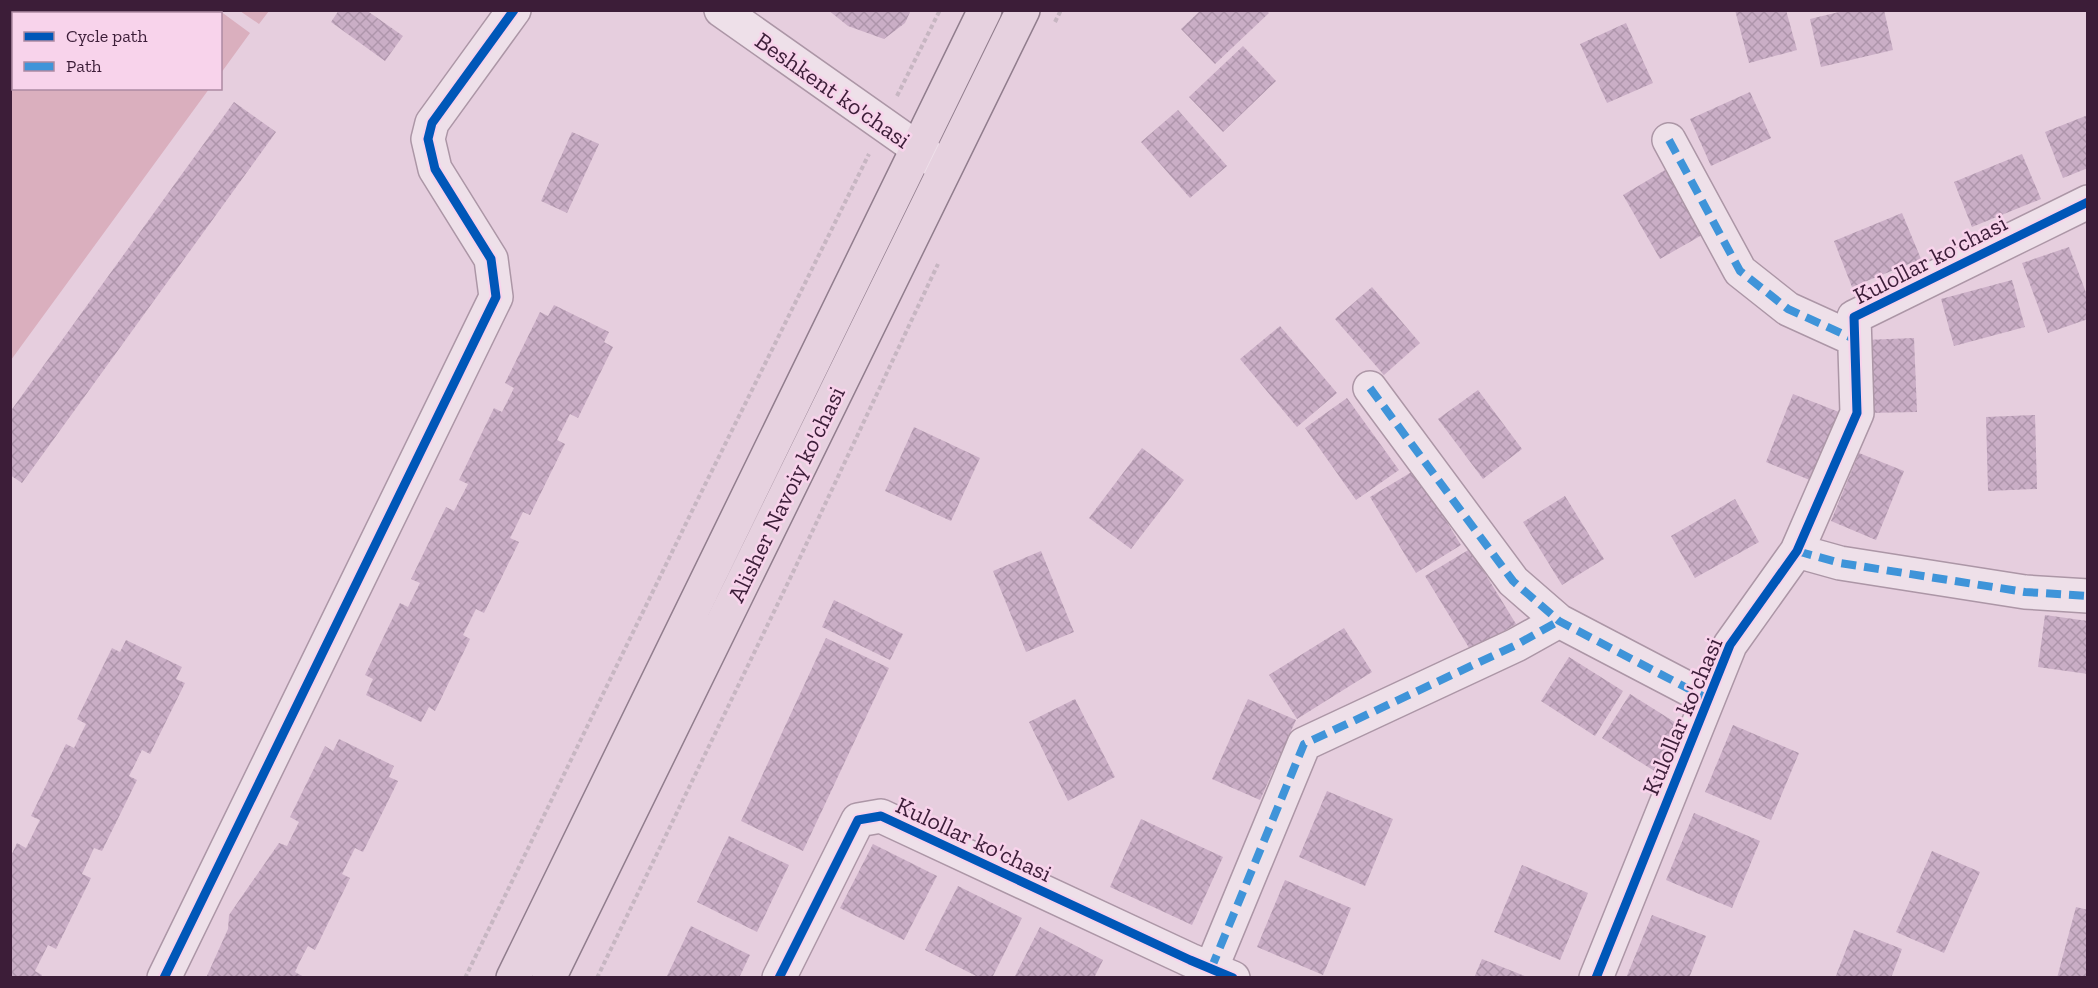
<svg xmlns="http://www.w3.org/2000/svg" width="2098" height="988" viewBox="0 0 2098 988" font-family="'Zilla Slab',serif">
<defs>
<pattern id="building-cross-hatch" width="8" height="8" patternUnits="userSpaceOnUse" patternTransform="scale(1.5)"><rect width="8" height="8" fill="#caaec6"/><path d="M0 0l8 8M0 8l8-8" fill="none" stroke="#ae95ab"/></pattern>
</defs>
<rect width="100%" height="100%" fill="#e6cede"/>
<!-- pitch -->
<path fill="#daafbe" d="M11,10L220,11L250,33L221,73L220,14H14V88L209,89L11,360Z
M240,11H269L259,24Z"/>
<!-- building -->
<path fill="url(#building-cross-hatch)" d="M339,10H366L403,36L385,61L331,22Z
M828,10H911L905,23L884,39L848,26Z
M1201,10H1266L1269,13L1215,64L1181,29Z
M1735,10H1786L1797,50L1749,63Z
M1847,10H1884L1893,50L1821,67L1810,19Z
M1626,23L1653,83L1607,103L1580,44Z
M1243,46L1276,81L1223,132L1189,97Z
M1750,92L1771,138L1711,166L1690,119Z
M234,102L276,132L22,483L10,475V412Z
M1178,110L1227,166L1190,198L1141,142Z
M2088,115V168L2063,178L2045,132Z
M572,132L599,144L567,213L541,201Z
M2022,154L2041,199L1972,227L1954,182Z
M1665,170L1702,235L1660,259L1623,195Z
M1902,213L1921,259L1852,287L1834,241Z
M2069,247L2088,298V319L2048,333L2022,263Z
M2012,280L2025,327L1954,346L1941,299Z
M1372,287L1420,343L1384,375L1335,319Z
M554,305L609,332L604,342L613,347L578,418L570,414L557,440L565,444L530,515L523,512L510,538L519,542L484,613L476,609L463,635L470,639L435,711L429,707L421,722L366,695L373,679L365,675L400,603L408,607L420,583L411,579L446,507L454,511L468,484L459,480L494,408L502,412L514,388L505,383L540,312L548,316Z
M1280,326L1337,393L1297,427L1240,359Z
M1914,338L1917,412L1868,413L1865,340Z
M1478,390L1522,449L1483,479L1438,419Z
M1793,394L1839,412L1812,481L1766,462Z
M1347,398L1399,470L1356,500L1305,428Z
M2035,415L2037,489L1988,491L1986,417Z
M914,427L980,458L951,521L885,491Z
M1142,448L1184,480L1131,549L1089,518Z
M1859,453L1904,471L1876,540L1831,521Z
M1415,470L1461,545L1416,573L1370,497Z
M1565,496L1604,559L1562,585L1523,522Z
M1735,499L1759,542L1695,578L1671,536Z
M1470,549L1516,624L1471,651L1425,576Z
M1041,551L1074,632L1026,652L993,571Z
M834,600L903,634L890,660L822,627Z
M2045,615L2088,621V674L2038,667Z
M1344,628L1372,672L1297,719L1269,675Z
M826,638L889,668L803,851L741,821Z
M126,640L182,667L176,679L185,683L150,754L142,750L129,776L137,780L102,851L94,848L82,874L91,878L56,949L48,945L35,971L42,975L41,978H10V858L17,843L26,848L40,820L31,816L66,744L74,748L86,724L77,719L112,648L120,652Z
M1569,657L1623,691L1595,736L1541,701Z
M1630,694L1684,728L1656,772L1602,738Z
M1075,699L1115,777L1068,801L1029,722Z
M1248,699L1296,720L1260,800L1212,779Z
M1733,725L1799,753L1771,820L1705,792Z
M339,739L394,766L389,777L398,781L363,852L355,848L342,874L350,878L315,950L308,946L300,961L295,972L306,978H206L228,929L229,915L279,843L287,846L299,822L290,817L325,746L333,751Z
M1327,791L1393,819L1365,886L1299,857Z
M1694,813L1760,841L1732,908L1666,880Z
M1141,819L1223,857L1192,925L1110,887Z
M729,836L789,865L757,932L697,902Z
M873,844L937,876L904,940L840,908Z
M1932,851L1980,872L1944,953L1896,932Z
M1522,865L1588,893L1560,960L1494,932Z
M1285,880L1351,908L1323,975L1257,947Z
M958,886L1022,918L992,978H980L925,950Z
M2076,907L2088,910V978H2057Z
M1652,915L1706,936L1689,978H1626Z
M691,926L750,955L739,978H666Z
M1040,927L1103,960L1094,978H1014Z
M1854,930L1902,949L1891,978H1835Z
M1482,959L1527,977V978H1474Z"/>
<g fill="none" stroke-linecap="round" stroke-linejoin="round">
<!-- minor casing -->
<g stroke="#ac96a6" stroke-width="36">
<path id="minor" d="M721,10L941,165
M1669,140L1740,271L1788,309L1854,339
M1370,388L1513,581L1559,621L1708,699
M1797,551L1840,563L2025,592L2088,596
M1211,969L1304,744L1516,645L1559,621
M164,978L496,297L491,259L435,169L428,139L432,123L514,10
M779,978L858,820L881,816L1190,960L1233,978
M1596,978L1730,645L1797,551L1857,413L1854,317L2088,202"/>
</g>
<!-- major casing -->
<g stroke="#917d8d" stroke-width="36">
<path id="major" d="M513,978L985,10
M549,978L1023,10"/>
</g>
<!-- path -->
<path stroke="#c7b6c2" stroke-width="4" stroke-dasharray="4.5 3" stroke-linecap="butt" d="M1055,22L1061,10
M897,96L940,10
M465,978L692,511L869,154
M597,978L796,566L938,264"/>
<!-- minor -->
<use href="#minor" stroke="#eee0e9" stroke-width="33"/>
<!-- major -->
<use href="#major" stroke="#e6d1df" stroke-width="33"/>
<!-- quiet -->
<path stroke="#3f94d9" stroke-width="8" stroke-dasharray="15 8" stroke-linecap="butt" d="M1669,140L1740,271L1788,309L1854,339
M1370,388L1513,581L1559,621L1708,699
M1797,551L1840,563L2025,592L2088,596
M1211,969L1304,744L1516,645L1559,621"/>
<!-- cycleway casing -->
<g stroke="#f8d3eb" stroke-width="13">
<path id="cycleway" d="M164,978L496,297L491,259L435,169L428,139L432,123L514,10
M779,978L858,820L881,816L1190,960L1233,978
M1596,978L1730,645L1797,551L1857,413L1854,317L2088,202"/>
</g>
<!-- cycleway -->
<use href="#cycleway" stroke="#0057b8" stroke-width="9"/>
</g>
<g text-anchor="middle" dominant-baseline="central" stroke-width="5" stroke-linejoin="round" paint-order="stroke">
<!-- street labels -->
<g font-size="24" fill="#3c1d38" stroke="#f8d3eb">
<text transform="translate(833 90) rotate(35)">Beshkent ko'chasi</text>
<text transform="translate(1930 259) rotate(-27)">Kulollar ko'chasi</text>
<text transform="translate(786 494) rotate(-64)">Alisher Navoiy ko'chasi</text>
<text transform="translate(1682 716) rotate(-67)">Kulollar ko'chasi</text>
<text transform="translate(974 839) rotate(25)">Kulollar ko'chasi</text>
</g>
</g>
<!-- border -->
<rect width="2098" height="988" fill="none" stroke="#3c1d38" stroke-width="24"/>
<!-- legend -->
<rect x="12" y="12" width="210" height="78" fill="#f8d3eb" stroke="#ad8aa3" stroke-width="1.5"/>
<rect x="24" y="32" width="30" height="9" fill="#0057b8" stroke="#ad8aa3" stroke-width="1.5"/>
<text x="66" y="42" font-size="18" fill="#3c1d38">Cycle path</text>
<rect x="24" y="62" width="30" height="9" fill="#3f94d9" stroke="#ad8aa3" stroke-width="1.5"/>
<text x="66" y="72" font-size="18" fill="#3c1d38">Path</text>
</svg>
